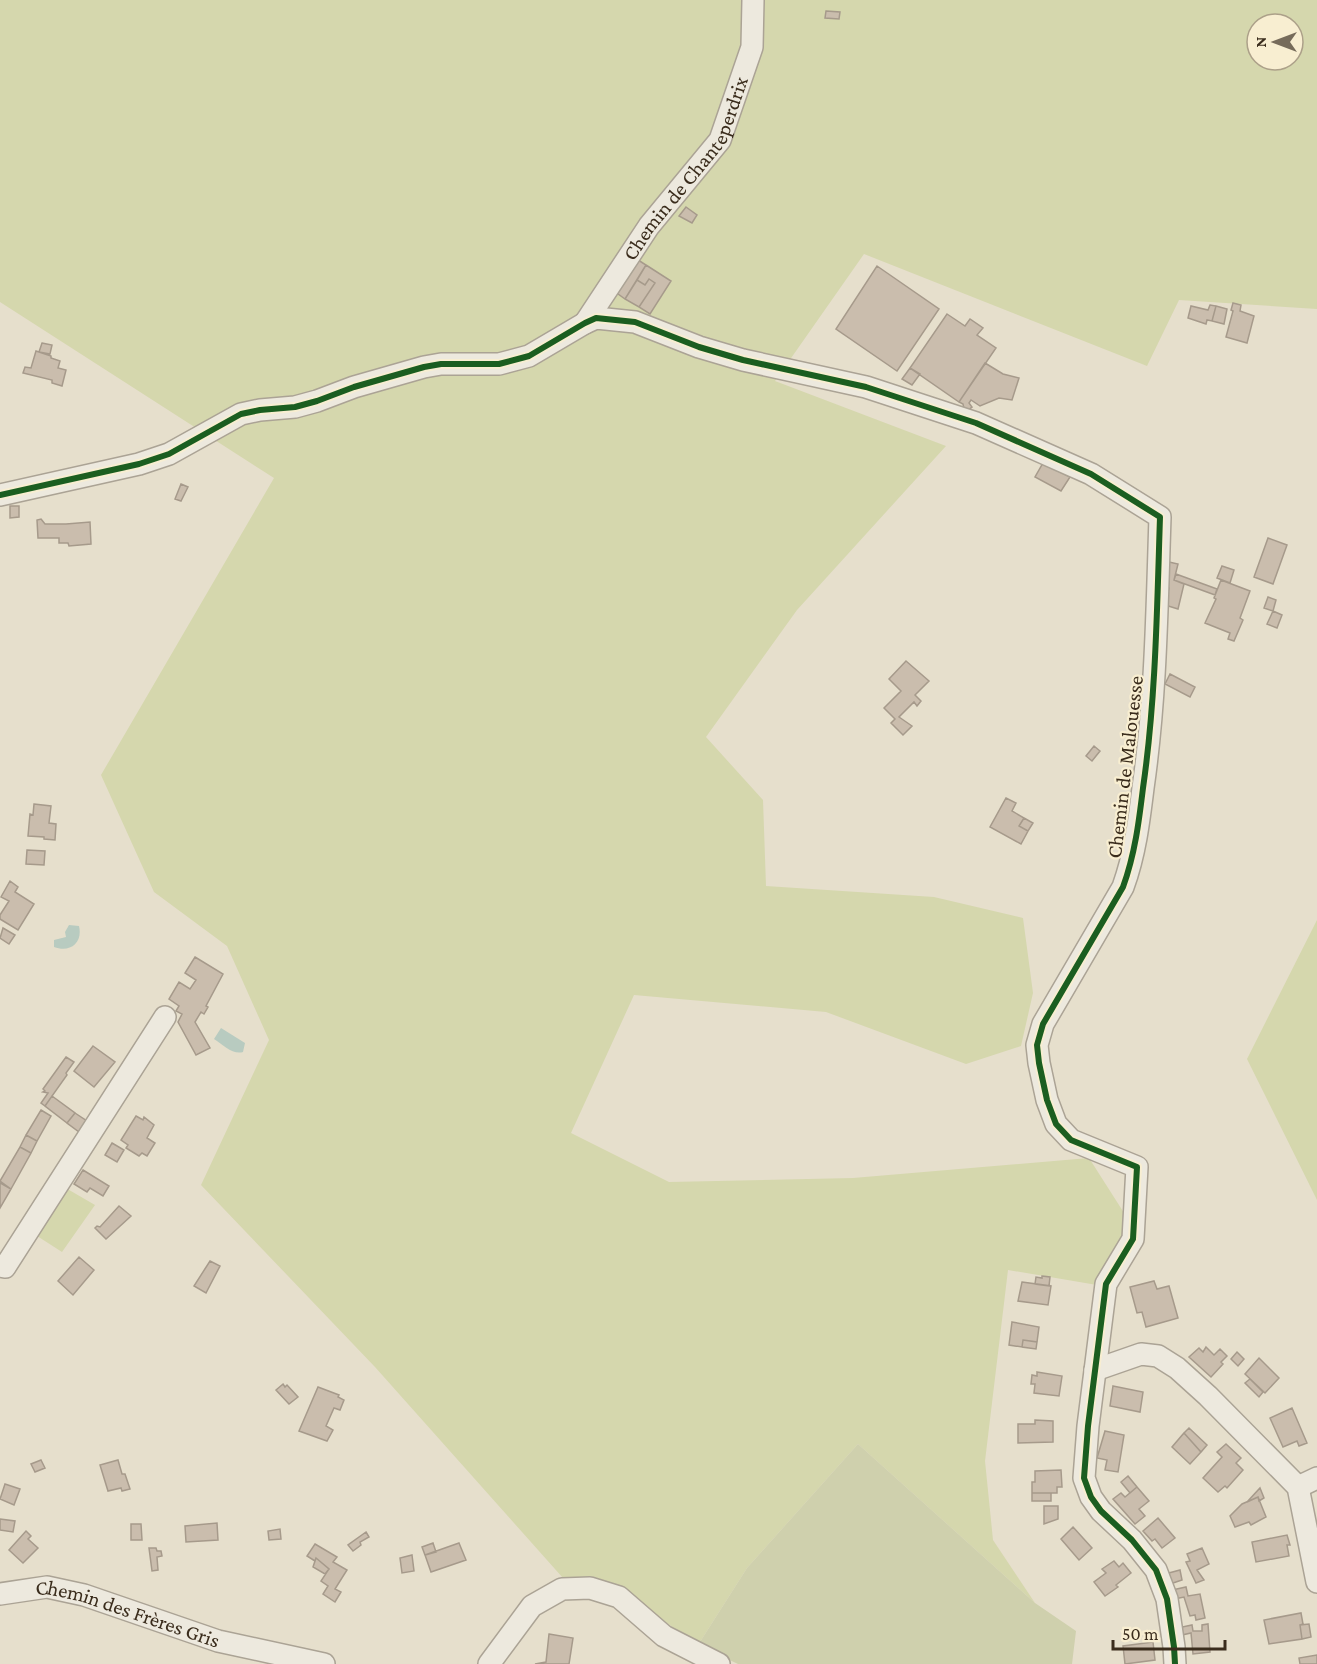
<svg xmlns="http://www.w3.org/2000/svg" width="1317" height="1664" viewBox="0 0 1317 1664" font-family="'Crimson Pro',serif">
<rect width="100%" height="100%" fill="#e6dfcc"/>
<!-- green -->
<path fill="#d5d7ad" fill-rule="evenodd" d="M0,0H1317V309L1179,300L1147,366L864,254L775,381L946,446L797,610L706,737L763,800L766,886L934,897L1023,918L1033,993L1021,1046L966,1064L826,1012L634,995L571,1133L669,1182L853,1178L1089,1158L1133,1227L1097,1285L1008,1270L985,1461L993,1540L1035,1603L858,1444L747,1568L698,1645L633,1599L609,1588L563,1578L375,1367L201,1185L269,1040L227,946L154,892L101,775L274,478L0,302ZM1257,24H1293V60H1257Z
M1317,920V1200L1247,1059Z
M64,1187L95,1205L62,1252L34,1234Z"/>
<!-- cemetery -->
<path fill="#cfd0ad" d="M858,1444L1035,1603L1076,1631L1072,1664H738L698,1645L747,1568Z"/>
<!-- water -->
<path fill="#b8cbc0" d="M69,925L79,926C83,943 70,953 54,947V940L66,937L65,932Z
M221,1028L245,1043L243,1052C233,1055 223,1045 214,1039Z"/>
<!-- building -->
<path fill="#cabdad" stroke="#a69a8b" stroke-width="1.5" d="M826,11L840,12L839,19L825,18Z
M686,207L697,215L692,223L679,216Z
M635,258L646,265L625,299L614,291Z
M646,265L671,281L650,314L639,307L655,283L649,279L645,285L637,280Z
M877,266L939,309L897,371L836,329Z
M649,279L655,283L639,307L625,299L637,280L645,285Z
M1233,303L1241,305L1240,311L1254,316L1247,343L1226,337L1233,311L1231,310Z
M1210,305L1216,306L1212,321L1207,320L1206,324L1188,318L1191,306L1208,310Z
M1216,306L1227,309L1224,324L1212,321Z
M947,314L965,326L970,319L983,328L977,335L996,348L959,402L910,368Z
M42,343L52,345L50,354L39,352Z
M36,351L51,356V358L60,361L58,368L66,370L62,386L52,383V380L23,373L25,367L31,368Z
M985,363L1003,374L1019,378L1012,400L999,398L980,406L971,400L969,403L972,407L967,411L964,409L963,404L959,402Z
M910,368L920,374L912,385L902,379Z
M1043,463L1070,477L1061,491L1035,477Z
M181,484L188,487L181,501L175,499Z
M10,506H19V517L10,518Z
M41,519L45,524H66L90,522L91,544L69,546L68,543H59V538H38L37,520Z
M1268,538L1287,545L1273,584L1254,577Z
M1169,562L1178,564L1174,580L1184,584L1178,609L1165,605L1169,588L1165,587V580Z
M1222,566L1234,570L1230,583L1217,578Z
M1176,574L1217,589L1215,595L1174,580Z
M1221,580L1250,591L1240,618L1243,620L1234,641L1228,639L1230,633L1205,623L1216,599L1214,598Z
M1268,597L1276,600L1273,611L1264,608Z
M1273,611L1282,615L1277,628L1267,624Z
M906,661L929,681L915,695L921,701L917,706L914,702L899,717L912,726L903,735L891,723L895,719L884,708L901,691L889,679Z
M1170,674L1195,687L1190,697L1165,684Z
M1094,746L1100,751L1092,761L1086,756Z
M1006,798L1016,803L1012,811L1024,818L1019,826L1028,831L1021,844L990,827Z
M34,804L51,806L49,823L56,824L55,840L44,839V837L28,836L30,814L33,815Z
M1024,818L1033,823L1028,831L1019,826Z
M27,850L45,851L44,865L26,864Z
M10,881L18,887L15,892L34,904L18,930L0,919V915L9,901L1,897Z
M3,928L15,935L9,944L0,938Z
M195,957L223,974L206,1006L208,1007L204,1014L201,1012L195,1022L210,1048L196,1055L178,1022L182,1014L176,1011L179,1006L169,999L179,982L190,989L196,980L185,973Z
M93,1046L115,1062L94,1087L74,1071Z
M66,1057L74,1062L66,1073L67,1075L45,1106L41,1103L48,1093L43,1092L45,1091L43,1089Z
M52,1096L75,1113L67,1123L45,1106Z
M41,1110L51,1116L37,1141L26,1135Z
M75,1113L87,1121L79,1132L67,1123Z
M136,1116L143,1120L144,1117L154,1125L147,1138L155,1143L147,1156L142,1153L139,1156L126,1148L128,1145L121,1140Z
M26,1135L37,1141L31,1153L20,1147Z
M112,1143L124,1150L117,1162L105,1155Z
M20,1147L31,1153L11,1189L0,1181Z
M83,1170L109,1186L103,1196L90,1188L87,1192L74,1184Z
M0,1183L11,1189L0,1208Z
M119,1206L131,1216L106,1239L95,1228L97,1226L100,1227Z
M79,1257L94,1270L73,1295L58,1281Z
M210,1261L220,1266L206,1293L194,1286Z
M1042,1276L1050,1277L1049,1286L1035,1284L1036,1277L1042,1278Z
M1154,1281L1157,1289L1169,1286L1178,1318L1146,1327L1142,1312L1137,1313L1130,1287Z
M1022,1282L1051,1286L1048,1305L1018,1301Z
M1012,1322L1039,1327L1037,1342L1023,1340L1022,1347L1009,1345Z
M1023,1340L1037,1342L1036,1349L1022,1347Z
M1206,1347L1214,1355L1220,1349L1227,1356L1221,1362L1223,1364L1211,1377L1189,1357L1199,1348L1203,1352Z
M1237,1352L1244,1359L1238,1366L1231,1359Z
M1259,1358L1279,1378L1265,1393L1245,1374Z
M1037,1372L1062,1376L1059,1396L1034,1393L1035,1384H1031L1032,1375L1037,1376Z
M1250,1379L1263,1392L1259,1397L1245,1383Z
M283,1384L285,1387L287,1385L298,1397L289,1404L276,1390Z
M1113,1386L1143,1392L1140,1412L1110,1406Z
M318,1387L339,1395L338,1397L344,1400L340,1410L334,1408L326,1426L333,1430L327,1441L299,1431Z
M1292,1408L1307,1443L1299,1446L1297,1441L1283,1447L1270,1418Z
M1035,1420L1053,1421V1442L1018,1443V1424H1035Z
M1189,1428L1207,1445L1201,1452L1184,1433Z
M1105,1431L1124,1435L1118,1472L1105,1470L1107,1460L1097,1458Z
M1184,1433L1201,1452L1190,1464L1172,1447Z
M1226,1444L1241,1458L1236,1463L1243,1470L1227,1488L1225,1486L1218,1492L1203,1478L1222,1457L1217,1452Z
M41,1460L45,1468L35,1472L31,1464Z
M118,1460L122,1474H125L130,1489L122,1491L121,1488L108,1491L100,1465Z
M1061,1470L1062,1487H1057V1493H1032V1482H1035V1471Z
M1128,1476L1137,1487L1130,1493L1121,1482Z
M5,1484L20,1489L14,1505L0,1499Z
M1137,1487L1149,1501L1139,1509L1145,1516L1135,1524L1113,1499L1121,1493L1125,1497Z
M1260,1488L1264,1498L1259,1501L1258,1497L1247,1502Z
M1032,1493H1051V1501H1032Z
M1258,1497L1266,1517L1251,1525L1249,1522L1235,1527L1230,1516L1242,1504Z
M1044,1506H1058V1519L1044,1524Z
M1158,1518L1175,1538L1162,1548L1155,1539L1152,1541L1143,1531Z
M0,1519L15,1521L13,1532L0,1530Z
M217,1523L218,1540L186,1542L185,1526Z
M131,1524H141L142,1540H131Z
M1073,1527L1092,1548L1079,1560L1061,1539Z
M280,1529L281,1539L269,1540L268,1531Z
M26,1531L31,1536L28,1539L38,1548L23,1563L9,1550Z
M366,1532L369,1537L360,1542L361,1545L353,1551L348,1545Z
M1287,1535L1290,1545H1287L1289,1556L1256,1562L1252,1542Z
M433,1543L436,1552L425,1555L422,1547Z
M459,1543L466,1560L431,1572L425,1555Z
M315,1544L337,1557L333,1562L347,1570L335,1589L341,1592L335,1602L323,1594L328,1586L321,1581L329,1569L316,1558L315,1561L307,1556Z
M149,1548H156L157,1551H161L162,1556L157,1557L158,1570L152,1571Z
M1202,1548L1209,1564L1197,1570L1204,1580L1196,1583L1186,1562L1190,1561L1187,1554Z
M412,1555L414,1571L402,1573L400,1558Z
M316,1558L329,1569L325,1574L313,1567Z
M1114,1561L1119,1567L1123,1563L1131,1573L1116,1585L1118,1587L1105,1596L1094,1582L1106,1573L1102,1569Z
M1180,1570L1182,1580L1170,1584L1165,1574Z
M1186,1587L1188,1596L1200,1594L1205,1618L1196,1620L1195,1615L1190,1616L1184,1597L1174,1599L1172,1590Z
M1301,1613L1303,1624L1300,1625L1302,1639L1269,1644L1264,1620Z
M1208,1624L1210,1652L1193,1654L1191,1633L1182,1635V1627L1192,1625L1193,1631H1202V1625Z
M1309,1624L1311,1637L1302,1639L1300,1625Z
M549,1634L573,1638L569,1664H535L546,1662Z
M1153,1642L1155,1660L1125,1664L1123,1646Z
M1317,1655V1664H1300L1299,1658Z"/>
<g fill="none" stroke-linecap="round" stroke-linejoin="round">
<!-- minor casing -->
<g stroke="#aba395" stroke-width="24">
<g id="minor">
<path id="s1" d="M585,323L649,226L720,140L752,47L753,0"/>
<path d="M0,495L139,464L169,454L241,414L260,410L295,407L317,401L354,387L424,367L441,364H499L529,356L585,323L596,318L635,322L699,347L743,360L866,387L976,423L1091,474L1160,517C1157,607 1156,698 1143,788C1139,821 1135,854 1123,887L1043,1024L1037,1045L1039,1063L1047,1100L1056,1124L1071,1140L1137,1167L1133,1239L1106,1284L1088,1426L1084,1478L1091,1497L1101,1511L1132,1540L1156,1570L1167,1599L1174,1647L1175,1664"/>
<path d="M0,1266L5,1267L165,1017"/>
<path d="M1095,1370L1141,1354L1158,1356L1177,1368L1208,1396L1298,1487L1317,1582"/>
<path d="M1298,1487L1317,1478"/>
<path id="s2" d="M0,1594L47,1587L84,1595L218,1641L324,1664"/>
<path d="M489,1664L532,1606L562,1589L590,1588L619,1597L664,1636L719,1664"/>
</g>
</g>
<!-- minor -->
<use href="#minor" stroke="#ede9de" stroke-width="21"/>
<!-- cycleway casing -->
<g stroke="#f8eed1" stroke-width="10">
<path id="cycleway" d="M0,495L139,464L169,454L241,414L260,410L295,407L317,401L354,387L424,367L441,364H499L529,356L585,323L596,318L635,322L699,347L743,360L866,387L976,423L1091,474L1160,517C1157,607 1156,698 1143,788C1139,821 1135,854 1123,887L1043,1024L1037,1045L1039,1063L1047,1100L1056,1124L1071,1140L1137,1167L1133,1239L1106,1284L1088,1426L1084,1478L1091,1497L1101,1511L1132,1540L1156,1570L1167,1599L1174,1647L1175,1664"/>
</g>
<!-- cycleway -->
<use href="#cycleway" stroke="#1b5e20" stroke-width="6"/>
</g>
<g text-anchor="middle" dominant-baseline="central" stroke-width="4.5" stroke-linejoin="round" paint-order="stroke">
<!-- street labels -->
<g font-size="21" fill="#3a2c1c" stroke="#f8eed1">
<text stroke="none"><textPath href="#s1" startOffset="186">Chemin de Chanteperdrix</textPath></text>
<text transform="translate(1125 767) rotate(-83)">Chemin de Malouesse</text>
<text stroke="none"><textPath href="#s2" startOffset="132">Chemin des Frères Gris</textPath></text>
</g>
</g>
<!-- north arrow -->
<g transform="translate(1275 42) rotate(270)"><circle r="28" fill="#f8eed1" stroke="#aca089" stroke-width="1.5"/>
<path d="M0-4.5L10 22L0 15L-10 22Z" fill="#766b5a"/>
<text y="-9" font-size="16" font-weight="bold" text-anchor="middle" fill="#3a2c1c">N</text>
</g>
<!-- scale -->
<path d="M1113 1640v9h112v-9" fill="none" stroke="#3a2c1c" stroke-width="3"/>
<text x="1122" y="1640" font-size="18" fill="#3a2c1c" stroke="#f8eed1" stroke-width="4.5" paint-order="stroke">50 m</text>
</svg>
